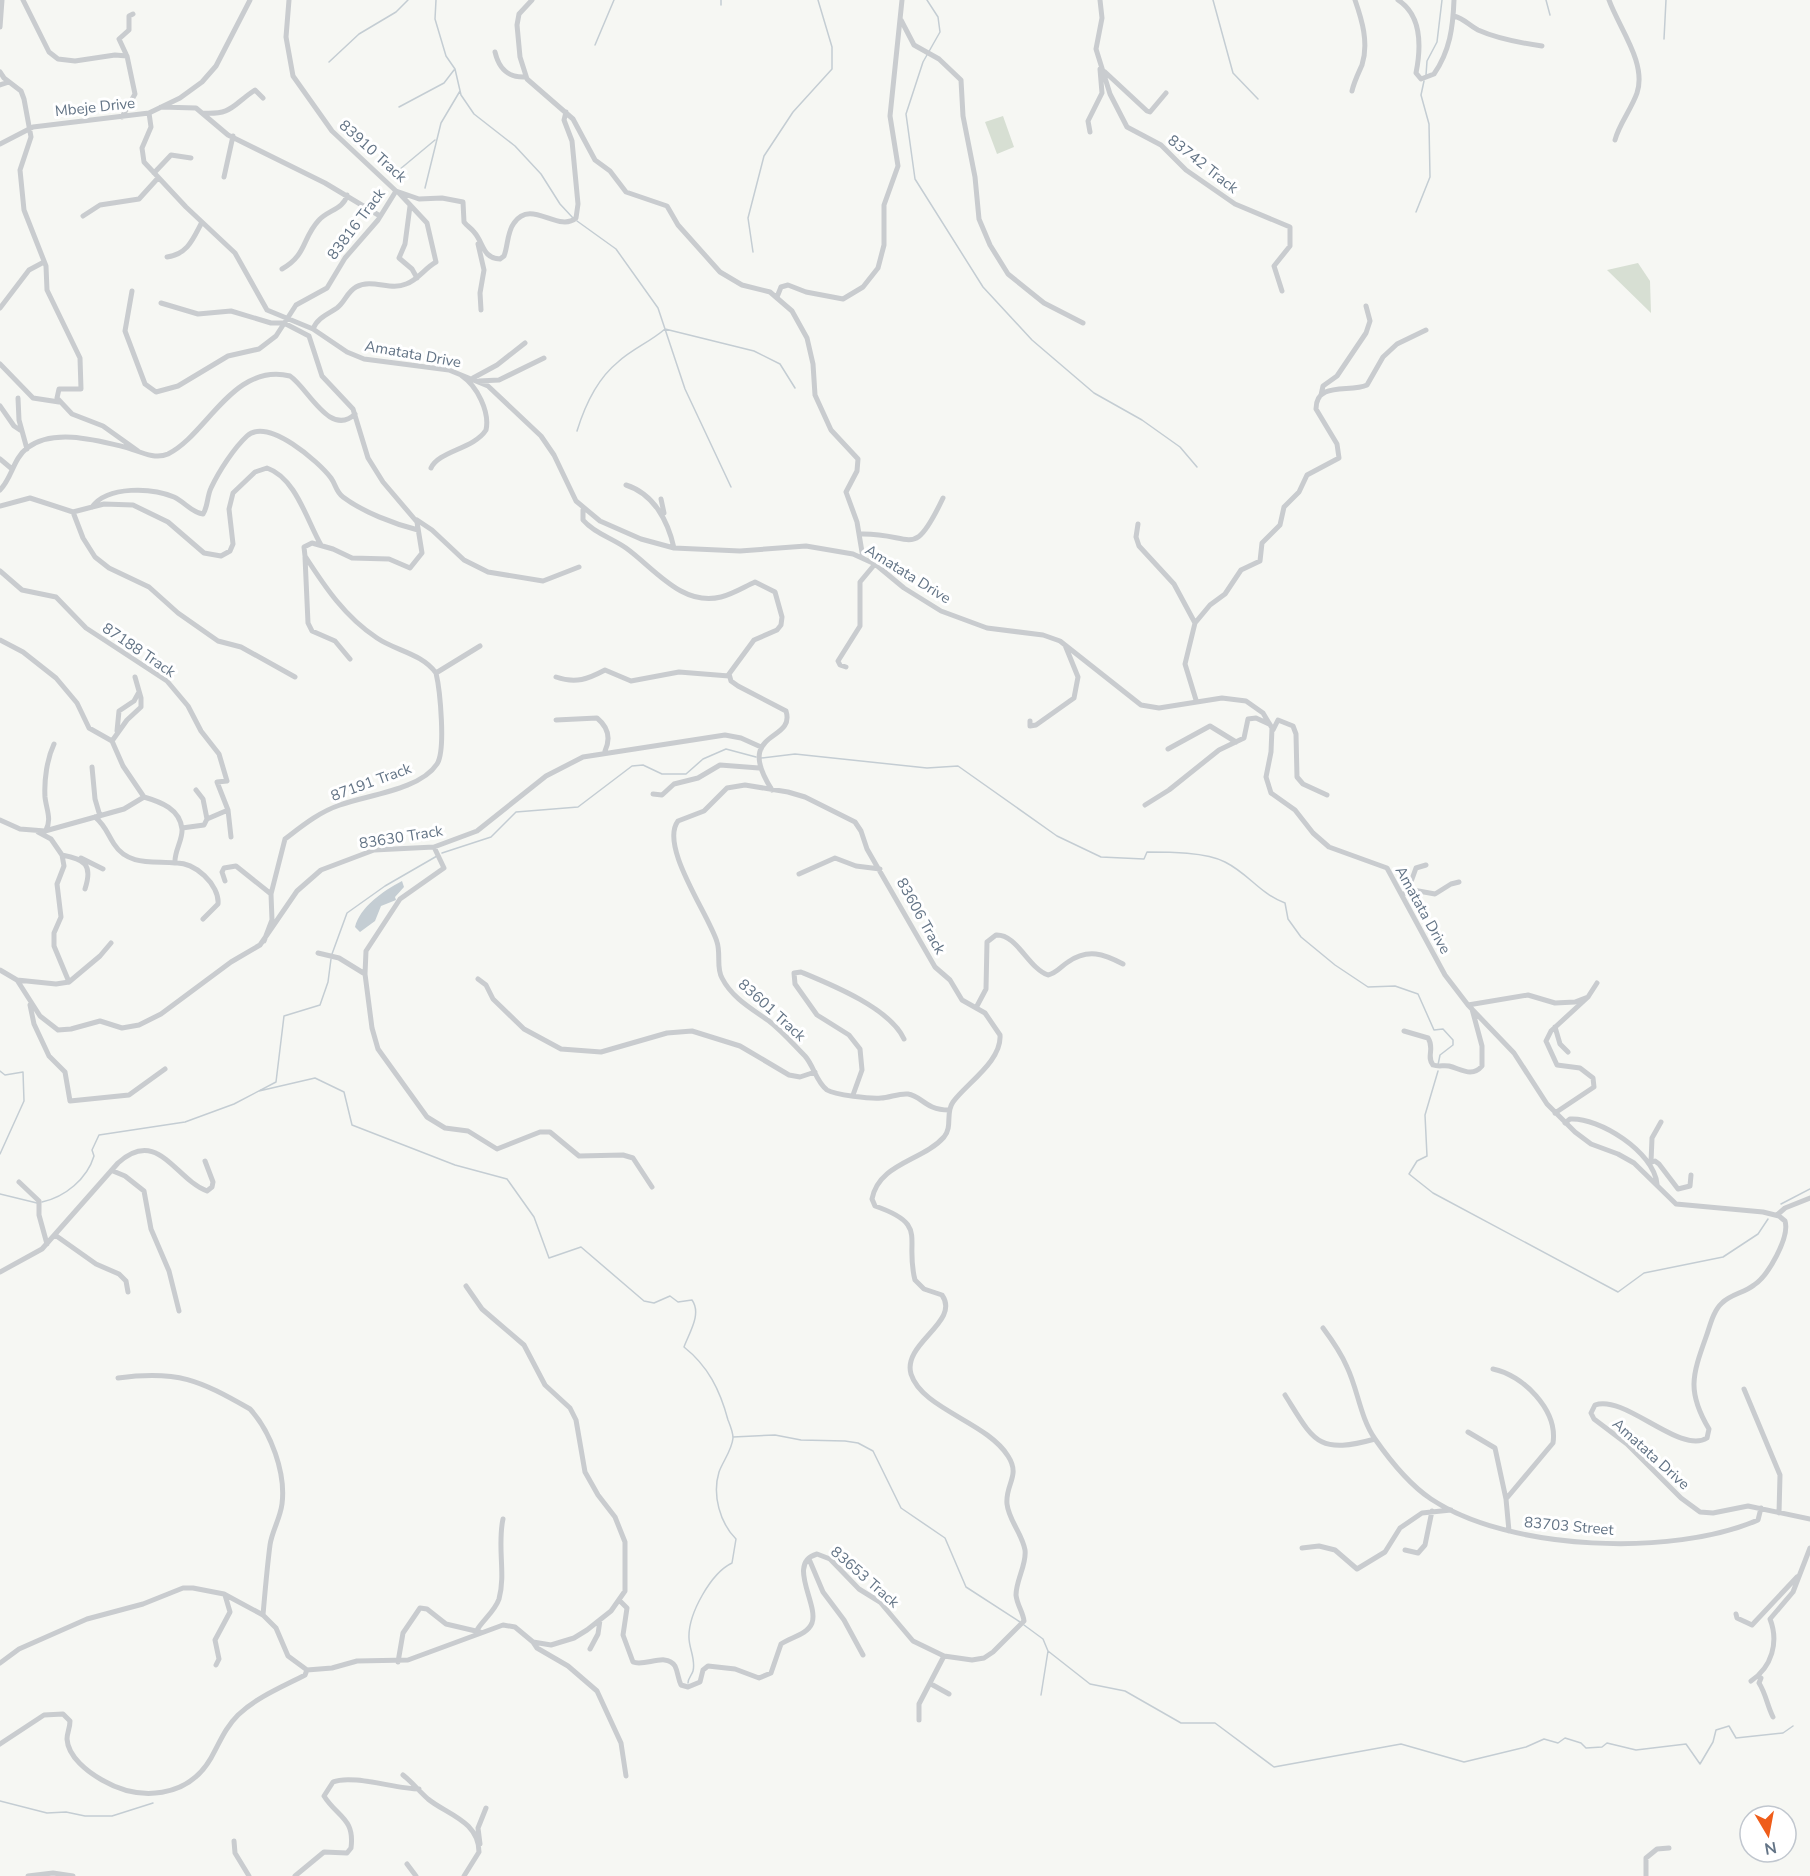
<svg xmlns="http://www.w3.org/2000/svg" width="1810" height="1876" viewBox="0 0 1810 1876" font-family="'Nunito Sans',sans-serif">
<rect width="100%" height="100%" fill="#f6f7f3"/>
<!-- green -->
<path fill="#d7dfd3" d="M1003,116L1014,147L997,154L985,122Z
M1638,263L1650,281L1651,313L1607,270Z"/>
<!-- water -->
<path fill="#c4cdd3" d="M402,881L404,887L395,897L396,900L381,906L375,921L360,932L355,927C360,907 383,891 402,881Z"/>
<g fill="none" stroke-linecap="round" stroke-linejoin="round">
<!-- stream -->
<path stroke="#c4cdd3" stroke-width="1.5" d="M436,0L435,19L446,56L455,69L461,95L474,114L515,146L541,174L560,204L573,218
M721,0V5
M927,0L938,17L940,32L923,62L906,114L915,179L983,287L1032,340L1094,393L1142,420L1180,447L1197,467
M1213,0L1233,73L1258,99
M1546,0L1550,15
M1664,39L1666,0
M595,45L614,0
M329,62L359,34L396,12L408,0
M1426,75L1427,61L1437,42L1442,0
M399,107L444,83L454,70
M399,170L435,140
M425,188L441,123L460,91
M1416,212L1430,177L1429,124L1421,95L1424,81
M577,221L616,249L658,308L685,389L731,487
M753,252L748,218L764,156L793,112L832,69V47L818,0
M577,431C585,405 597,379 618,362C632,349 650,342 665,329L754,351L780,364L795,388
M761,758L795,754L927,768L958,766L1057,836L1101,857L1144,859L1147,852C1169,852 1206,852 1225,862C1249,874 1259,893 1285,903L1288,919L1301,937L1335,965L1368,987L1395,986L1418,994L1434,1030L1443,1029L1453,1040V1045L1440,1055L1438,1065
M442,853L491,837L516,812L578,807L632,766L643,765L662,774H686L703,759L726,749L756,757
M332,954L347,913L385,886L437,856
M0,1071L5,1075L23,1072L24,1101L0,1154
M1438,1071L1425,1115L1427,1156L1417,1161L1409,1174L1433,1193L1618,1292L1644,1273L1723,1257L1758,1234L1768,1219
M259,1091L315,1078L344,1092L352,1125L455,1165L507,1179L534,1217L549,1258L581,1247L644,1301L654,1303L670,1296L678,1302L692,1300C702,1314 689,1333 684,1347C708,1366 720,1390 728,1420C730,1425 733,1432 733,1438C732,1450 723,1461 719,1472C712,1495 720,1523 736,1539L732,1563C711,1573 688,1614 689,1638C689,1648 696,1660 693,1671C692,1675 688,1678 688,1683
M0,1194L37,1203
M42,1202C65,1197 87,1179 94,1156L92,1150L99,1135L185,1122L234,1104L276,1082L284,1016L320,1005L328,982L331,959
M1781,1204L1810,1189
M733,1437L775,1435L801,1440L845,1441L858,1443L873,1451L901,1508L945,1538L966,1587L1020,1622
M1024,1625L1043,1639L1048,1651L1090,1684L1125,1691L1181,1723H1215L1274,1767L1401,1744L1464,1762L1526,1747L1544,1739L1558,1743L1565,1738L1581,1743L1586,1748L1602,1747L1607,1743L1636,1750L1686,1744L1700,1764L1713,1742L1716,1730L1729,1726L1736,1738L1783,1733L1793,1726
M1041,1695L1048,1651
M0,1801L47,1813L66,1812L85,1816H112L153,1803"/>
<!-- minor -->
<path stroke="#c9cccf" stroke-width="5" d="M23,0L49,52L58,59L75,61L115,55L127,56L135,94L122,117
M289,0L286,37L293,76L332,131L396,191L419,199L442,198L463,202L464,222C467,226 471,228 474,232C484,243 482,258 500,259L504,256C508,246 507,232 514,223C531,198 558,233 576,218L578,204L572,141L564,120L566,112
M532,0L519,14L517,25L520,57L527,79L573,119L595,160L610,171L626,192L667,206L678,225L720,272L742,285L770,292L792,311L807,338L813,364L815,395L831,430L858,459L857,471L846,492L857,522L863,558
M1100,0L1102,18L1096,49L1110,94L1127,127L1161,145L1186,170L1235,204L1290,227V246L1274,266L1282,291
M1398,0C1423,16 1421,48 1416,73L1421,79L1434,74C1450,51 1453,27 1454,0
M1609,0C1619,28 1647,63 1637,93C1631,110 1619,124 1615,140
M1454,16C1465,19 1468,25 1478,30C1498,39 1521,43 1542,46
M901,20L914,45L939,59L961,80L963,116L975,177L979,219L990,245L1008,274L1044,303L1083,323
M0,27L2,0
M495,52C499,69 508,78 526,77
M126,54L119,39L129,30V16L133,14
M0,72L4,78L21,91L24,99L31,137L20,170L24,210L46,266L47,290L80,358L81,389H59L57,398L72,414L103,426L138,451
M1105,72L1147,111L1150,112L1166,93
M0,85L9,82
M1352,91C1354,82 1358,74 1362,65C1369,43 1362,20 1355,0
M161,107L196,108L228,135L325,183L380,216
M149,113L151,127L142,148L144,162L186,207L235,253L267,310L313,329L347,352L364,359L449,370L488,386L541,436L554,455L576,501L600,521L641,539L674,548L740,551L806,546L853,554L875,564L904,588L941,611L987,628L1043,635L1060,641L1141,705L1159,708L1222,698L1246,701L1263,713L1272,728L1271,752L1266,777L1271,793L1295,810L1313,833L1329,847L1387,868L1445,975L1468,1005L1514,1053L1547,1104L1575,1132L1591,1144L1618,1154L1634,1163L1676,1204L1763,1212L1779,1216L1785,1221C1790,1237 1768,1276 1754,1285C1744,1293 1731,1294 1722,1303C1713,1311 1710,1326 1706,1337C1692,1376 1687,1392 1709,1429L1707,1438C1680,1455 1625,1394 1595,1405L1591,1413L1594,1419L1627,1444L1681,1498L1700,1512L1713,1513L1748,1506L1810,1519
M202,113C233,115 232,105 255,90L263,98
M1090,132L1088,121L1102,93L1100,69
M0,144L33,127L149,113L180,98L202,82L216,66L250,0
M154,173L171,155L191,158
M224,177L233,136
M410,206L405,244L399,258L412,269L417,278
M83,216L100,205L139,199L158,178
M478,244L484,270L480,293L481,310
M167,257C188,254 193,239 202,222
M282,269C307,255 302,238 319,220C328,210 344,209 347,195
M132,291L125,331L145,384L156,392L178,386L228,356L259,349L276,336L296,305L327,288L345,258L378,220L396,191
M777,297L781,287L788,285L806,292L843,299L863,287L878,268L884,245V205L898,166L890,116L902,0
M161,303L198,314L231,311L271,323H284L309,336L322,376L353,409L368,458L383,482L417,522L422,553L410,568L389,559L352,558L333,549L312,543L304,547L305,556C325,587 345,617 377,638C396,651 421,653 436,673C440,690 446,750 437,764C420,790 367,795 340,805C319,812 302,826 285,839L271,894L272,920L264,941
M0,308L29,270L44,262
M313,329C317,318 328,314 337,308C345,302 347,292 356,287C372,278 390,291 406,284C418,280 425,268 436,262L427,223L399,193
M0,364L33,398L59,402
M473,378L497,365L525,343
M479,381L499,380L544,358
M1321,395L1323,386L1337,376L1366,333L1370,321L1366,306
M18,398L19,420L27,449
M0,406L14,426L20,430
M0,459L12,469
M431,468C438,451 474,449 486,430C490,412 477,386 462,376
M626,485C654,494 668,521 674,548
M0,490C12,478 13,459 27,448C53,428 96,440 125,447C139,451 154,460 168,454C207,435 233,362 290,376C308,388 330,438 355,414
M661,499L664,513
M0,506L30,498L73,512L104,504L133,505L168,522L204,553L221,556L230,551L233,544L229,509L233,493L255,472L267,468C296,478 307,521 321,545
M92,507C108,485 153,488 174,497C185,502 192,513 203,514C208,507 207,496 211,488C219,471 234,448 247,436C268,417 319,462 331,478C336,485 336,492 343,497C363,512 394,524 418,530
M583,510V520C594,533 612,538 626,548C654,568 682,607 721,597C733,594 744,587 755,582L775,592L782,617L781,625L777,630L754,640L729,674L731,681L738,686L786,711C796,743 733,729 772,790
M73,512L83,538L95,557L109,568L149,587L178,613L218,641L241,647L295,677
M417,520L432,530L464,560L488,572L543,581L579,567
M1138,524L1136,537L1139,546L1174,584L1195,623
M859,534C914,532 912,563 943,498
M305,557L308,623L312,631L335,641L350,659
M0,571L22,590L56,597L86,628L167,681L188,706L201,731L219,754L227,781L217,782L228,810
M0,640L23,652L56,678L77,703L89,728L112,741L123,766L144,797L124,809L45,831L20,829L0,820
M846,667L840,665L838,661L860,626V582L875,564
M436,673L480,646
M556,677C576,684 588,679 605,670L631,681L679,672L729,676
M1196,700L1185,664L1195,623L1210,605L1225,594L1241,570L1260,561L1262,543L1280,525L1284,507L1299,492L1307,475L1339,458L1337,444L1316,409C1316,381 1350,393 1367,385L1383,357L1397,344L1426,330
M556,720L597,718C608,727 611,738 605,751
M1030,721V726L1036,725L1074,698L1078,677L1065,645
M1273,730L1278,720L1293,726L1296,734L1297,777L1303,784L1327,795
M117,731L119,711L134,701L139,692
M112,741L127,720L141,707V698L135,677
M1168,749L1210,726L1236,742
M92,767L95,799L100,816
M196,790L203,799L207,819
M653,794L662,795L674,784L698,778L720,765L759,768
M1145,805L1169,790L1219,750L1244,738L1248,719L1256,718L1269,724
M95,817C105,825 107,833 114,844C128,866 153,861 175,863C174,851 183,840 182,829C180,809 161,802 144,797
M182,828L204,825L207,819L228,810L231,837
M46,830C52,819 46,808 45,797C44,780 47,759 54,744
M434,847L444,868L400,899L366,951L365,974L372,1028L378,1049L427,1117L445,1128L468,1131L497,1149L540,1132H550L579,1156L623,1155L633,1158L652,1187
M62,855C85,859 93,865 85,889
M81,858L103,869
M175,863C194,861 220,885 218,904L203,919
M799,874L835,858L856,866L880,869
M225,881L222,872L224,868L236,866L271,894
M1408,890L1416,868L1426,865
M1403,894L1413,890L1435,894L1451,884L1459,882
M318,953L339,958L365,974
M0,970L17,980L40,1016L58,1030L71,1029L100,1021L122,1028L139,1025L161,1014L231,962L260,945L297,891L321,870L374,850L434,847L477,831L546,776L583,757L725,735L741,738L761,747
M478,979L486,985L493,999L524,1029L561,1049L601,1052L667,1033L692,1031L740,1046L789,1075L800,1077L815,1072
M17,980L56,984L69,982L54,946V933L61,917L57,884L64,866L62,855L51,839L38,832
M69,982L100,956L111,943
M30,1005L34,1024L49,1056L65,1072L70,1101L129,1095L165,1069
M1468,1005L1528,995L1555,1003L1575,1002L1588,997L1597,983
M977,1006L986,989L987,942L996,935C1017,934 1028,968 1048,975C1057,973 1060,967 1068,962C1088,948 1104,954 1123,964
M1555,1027L1560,1044L1568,1052
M1404,1031L1428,1038C1435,1048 1426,1057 1433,1065C1439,1067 1443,1065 1449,1066C1461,1069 1472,1078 1482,1066V1046L1472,1009
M853,1095L862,1070L860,1049L849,1035L817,1015L795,984L794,973L801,972C830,984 890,1008 904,1039
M1555,1113L1594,1087L1593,1078L1580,1068L1557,1065L1546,1041L1551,1031L1588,997
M1565,1123L1570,1119C1599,1117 1654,1152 1657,1184
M1651,1162L1652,1138L1661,1122
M1649,1163L1655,1161L1659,1164L1678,1189L1690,1186L1691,1175
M113,1171L125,1176L144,1191L151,1229L169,1271L179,1311
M19,1182L39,1201V1215L47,1244
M1777,1215L1785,1208L1810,1198
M55,1235L96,1264L119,1274L126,1281L128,1292
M0,1272L42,1249L118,1163C158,1127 175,1179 207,1191L212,1187L213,1182L205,1161
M1323,1328C1332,1340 1341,1353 1347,1367C1358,1390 1360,1417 1375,1439C1389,1459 1410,1485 1431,1499C1509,1551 1673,1557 1758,1520L1761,1508
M1493,1369C1523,1375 1558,1410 1553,1443L1506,1499L1509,1531
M118,1378C178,1370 199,1380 250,1409C271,1432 286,1473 282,1504C280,1519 272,1531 270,1545C267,1568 265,1592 263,1615
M1744,1389L1780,1475L1779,1513
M1285,1395C1314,1441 1317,1455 1375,1439
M1468,1432L1495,1448L1506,1499
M1302,1548L1319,1546L1335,1550L1357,1569L1385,1552L1400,1528L1422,1513L1451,1510
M1405,1550L1418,1553L1425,1545L1432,1511
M809,1559L823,1592L844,1620L863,1655
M620,1601L627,1608L623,1635L633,1662C645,1667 666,1652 675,1666C678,1672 678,1679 681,1685L688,1687L700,1682L703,1670L708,1666L735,1669L759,1678L771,1673L781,1644C791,1637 807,1635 812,1623C819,1604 786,1563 817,1554L830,1559L859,1589L880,1602L913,1641L944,1656L972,1660L984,1658L993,1652L1024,1621C1023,1612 1017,1605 1016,1595C1016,1580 1027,1564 1025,1550C1022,1533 1009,1521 1007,1504C1005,1484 1021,1476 1008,1456C987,1422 922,1409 911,1374C902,1343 961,1322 942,1295L924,1289L915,1280C904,1238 930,1225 875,1206L872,1199C879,1163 923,1161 944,1137C953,1126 945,1113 953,1102C967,1083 1002,1061 1000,1035L985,1013L962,1000L950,980L935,967L867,849L861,831L855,822L805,797L788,792L745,785L727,788L704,811L678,821C659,846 709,915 717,942C721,954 716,968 722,978C732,998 752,1009 769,1021C782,1031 794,1045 805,1056C814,1066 816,1082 827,1090C835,1095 871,1099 881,1098C889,1098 899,1093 908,1094C922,1096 925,1110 949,1110
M1736,1614L1737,1618L1752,1625L1797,1577
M477,1630C483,1620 495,1611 499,1599C506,1574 497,1546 503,1519
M533,1642L537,1648L568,1666L597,1691L621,1743L626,1776
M590,1649L598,1634L600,1620
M398,1662L403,1633L420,1608L427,1609L446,1624L480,1632
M0,1663L19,1649L87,1619L143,1604L183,1588H193L224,1594L263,1615L276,1628L288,1656L307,1670L332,1668L357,1661L408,1660L503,1625L515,1627L533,1642L551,1645L574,1638L587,1630L611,1611L625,1591V1542L615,1517L598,1495L585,1472L576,1420L570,1408L545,1385L524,1345L482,1309L466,1286
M216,1665L219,1659L215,1640L230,1612L225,1595
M1758,1676L1761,1678L1759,1683C1766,1694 1767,1705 1773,1717
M1751,1681C1772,1667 1779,1642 1770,1619L1793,1592L1810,1548
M931,1684L949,1694
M919,1720V1704L944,1656
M0,1744L44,1715L63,1714L70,1721C70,1728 67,1733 67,1739C68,1757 88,1772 102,1780C140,1802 188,1798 211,1758C220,1742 225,1728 238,1715C257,1697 282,1687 305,1675L307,1670
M403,1775C412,1782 419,1791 428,1799C446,1814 479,1821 479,1852L464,1876
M234,1841L235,1853L249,1876
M480,1844L478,1828L486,1808
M407,1864L416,1876
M28,1876L53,1873L73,1876
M295,1876L324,1852L347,1853L351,1848C355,1818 337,1817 324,1796L333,1782C352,1774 396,1789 419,1789
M1646,1876V1858L1657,1849L1669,1848"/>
</g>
<g text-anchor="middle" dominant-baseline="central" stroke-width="6" stroke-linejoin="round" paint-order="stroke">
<!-- street labels -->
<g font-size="15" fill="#637486" stroke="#fff">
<text transform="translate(95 107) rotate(-6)">Mbeje Drive</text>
<text transform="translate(373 151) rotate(42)">83910 Track</text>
<text transform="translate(1203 164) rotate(38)">83742 Track</text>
<text transform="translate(356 224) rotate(-53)">83816 Track</text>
<text transform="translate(413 354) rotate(10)">Amatata Drive</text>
<text transform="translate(908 574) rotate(32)">Amatata Drive</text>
<text transform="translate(139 650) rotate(34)">87188 Track</text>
<text transform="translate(371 782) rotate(-20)">87191 Track</text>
<text transform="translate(401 837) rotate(-9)">83630 Track</text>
<text transform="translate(1423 910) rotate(61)">Amatata Drive</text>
<text transform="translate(921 916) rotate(61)">83606 Track</text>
<text transform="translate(772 1010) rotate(42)">83601 Track</text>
<text transform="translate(1651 1454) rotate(42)">Amatata Drive</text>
<text transform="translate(1569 1526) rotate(5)">83703 Street</text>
<text transform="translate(865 1577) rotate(41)">83653 Track</text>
</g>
</g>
<!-- north arrow -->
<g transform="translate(1768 1834) rotate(170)"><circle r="28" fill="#ffffff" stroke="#c1c7cf" stroke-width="1.5"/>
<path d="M0-4.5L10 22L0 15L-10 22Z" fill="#ef5d1a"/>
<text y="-9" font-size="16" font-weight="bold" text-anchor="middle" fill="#637486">N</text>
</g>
</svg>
